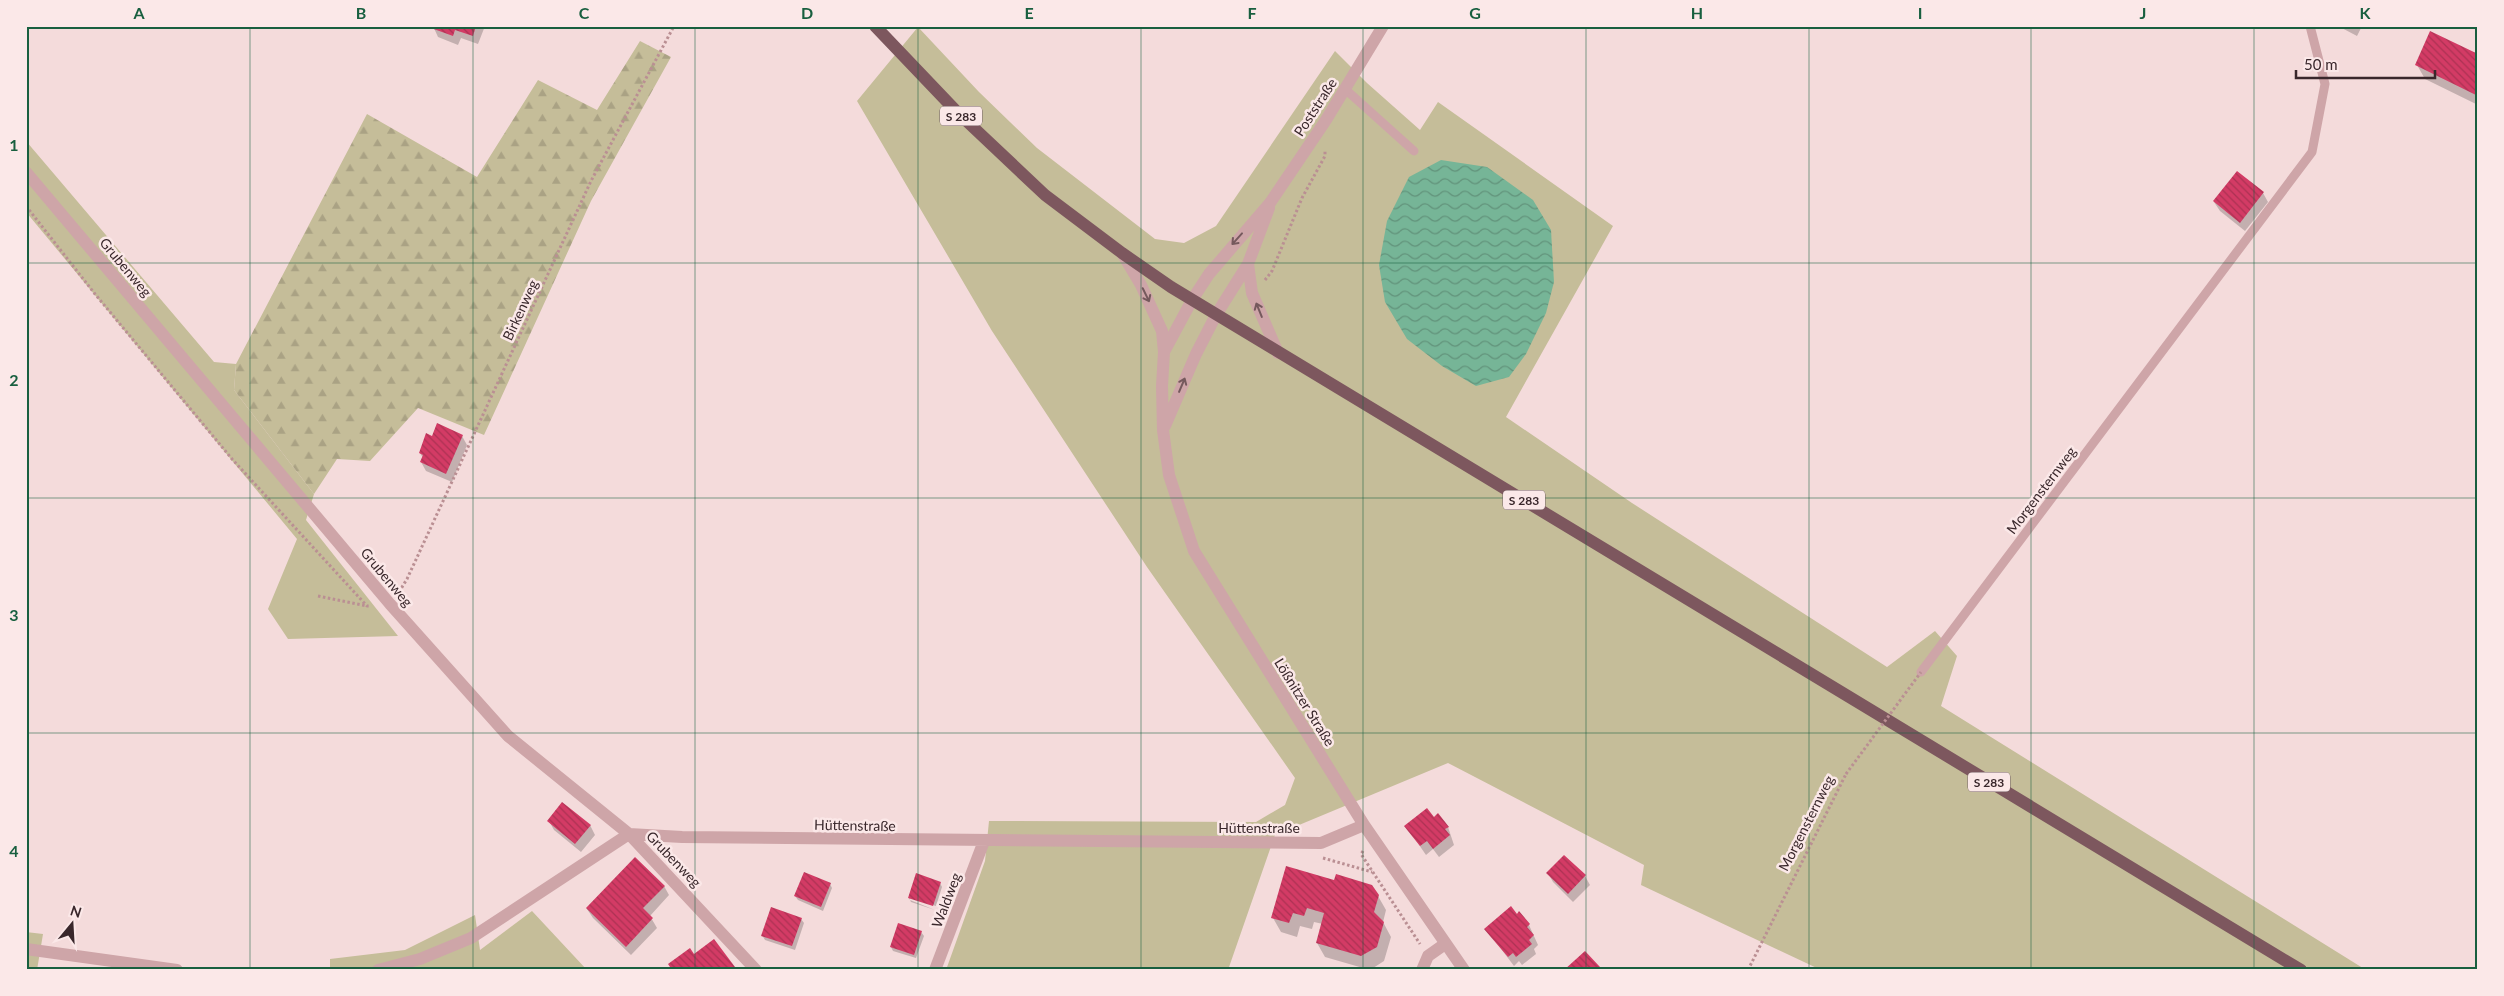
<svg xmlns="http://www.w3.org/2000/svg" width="2504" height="996" viewBox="0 0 2504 996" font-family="Lato,sans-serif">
<defs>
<pattern id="forest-firs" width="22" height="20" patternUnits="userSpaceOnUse" patternTransform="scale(1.25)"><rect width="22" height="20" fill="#c5bd99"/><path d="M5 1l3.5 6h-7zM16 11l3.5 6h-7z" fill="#aaa284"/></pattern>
<pattern id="water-waves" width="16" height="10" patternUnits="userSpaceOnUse" patternTransform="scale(1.25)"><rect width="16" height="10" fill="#76b597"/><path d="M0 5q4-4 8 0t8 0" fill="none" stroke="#62937b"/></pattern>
<pattern id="building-back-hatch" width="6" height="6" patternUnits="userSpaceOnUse" patternTransform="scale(1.25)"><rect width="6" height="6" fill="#d33b65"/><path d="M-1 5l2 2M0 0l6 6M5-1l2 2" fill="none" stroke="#ac3253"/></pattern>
</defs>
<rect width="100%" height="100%" fill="#f4dbdb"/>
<!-- green -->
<path fill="#c5bd99" d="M918,27L979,92L1037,148L1155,239L1184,243L1216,226L1335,51L1367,83L1420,130L1438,102L1613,226L1506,417L1632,503L1887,667L1935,631L1957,656L1941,706L2366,970H1821L1641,885L1644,865L1448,763L1275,835L1228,970H946L985,861L989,821L1256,822L1285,805L1295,778L1147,567L992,331L857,101Z
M26,141L214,362L236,364L234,390L314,494L306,520L398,636L288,639L268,609L297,539L26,212Z
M532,911L587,970H330V959L405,950L475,915L480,950Z
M26,932L43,934L37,970H26Z"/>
<!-- forest -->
<path fill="url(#forest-firs)" d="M640,41L671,57L591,201L484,435L418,408L370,461L337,459L314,494L234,390L236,364L367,114L477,177L538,80L597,110Z"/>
<!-- water -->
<path fill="url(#water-waves)" d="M1441,160L1487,167L1533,200L1551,230L1554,282L1546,313L1526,354L1509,377L1476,386L1442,366L1407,339L1385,302L1379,265L1387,221L1409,177Z"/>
<!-- shadow -->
<path fill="#0003" d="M433,26H485L478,44L461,38L458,45L438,37Z
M2338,26H2362L2357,36Z
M2478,55V105L2425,79L2417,65Z
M2263,193L2268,202L2245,231L2220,211L2214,202Z
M462,436L467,445L452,482L426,471L421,462L423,458L420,453L432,437Z
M1433,819L1448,827L1454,845L1439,857L1433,849L1426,855L1406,826Z
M549,821L590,825L595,835L581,852L554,830Z
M1287,867L1378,896L1386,910L1383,922L1391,937L1384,961L1370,970L1325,957L1317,943L1323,924L1314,922L1312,929L1300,926L1297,937L1281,932L1273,918Z
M1548,873L1585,876L1590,885L1573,902L1553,882Z
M940,883L942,887L936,906L910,898V900L935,910L911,902L909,898Z
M830,884L832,888L823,911L798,900L795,896Z
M664,886L669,895L650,916L657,928L631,955L593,918L587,909Z
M1519,913L1529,925L1538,945L1534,949L1536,954L1522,965L1519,961L1514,966L1486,929Z
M801,919L804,923L795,950L765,940L762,935Z
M921,932L924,936L916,958L893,951L891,947Z"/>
<!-- building -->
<path fill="url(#building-back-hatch)" d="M432,26H476L473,36L455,30L453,36L431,28Z
M2430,31L2478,54V96L2415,65Z
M2237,171L2264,192L2240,223L2213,201Z
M437,423L463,435L446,474L420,462L423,455L419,453L426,433L432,436Z
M562,802L591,825L575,844L547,821Z
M1427,808L1434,817L1438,813L1449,827L1445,829L1450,835L1433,849L1427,841L1420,846L1404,826Z
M1564,855L1586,875L1568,894L1546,873Z
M635,857L665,886L643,908L653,918L626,947L586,908Z
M1286,866L1334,880L1336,874L1372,885L1379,895L1374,912L1384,922L1377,947L1361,956L1316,943L1324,913L1307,908L1304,916L1293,913L1289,923L1271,918Z
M804,872L831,883L821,907L794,896Z
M916,873L941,882L933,906L908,898Z
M1511,906L1517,914L1519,911L1530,924L1527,927L1534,935L1529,940L1532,944L1516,957L1513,953L1508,957L1484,929Z
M771,907L802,918L792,946L761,936Z
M898,923L922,931L914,955L890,947Z
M714,939L735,967L731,970H704L702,968L699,970H672L668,964L690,948L694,954Z
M1585,951L1600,967L1597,970H1564Z"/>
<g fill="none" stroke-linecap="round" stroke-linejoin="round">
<!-- path -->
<path stroke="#ba8f93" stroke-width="3" stroke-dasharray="2.5 2.5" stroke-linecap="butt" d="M26,206L95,294L232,459L367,606H371
M1265,280L1272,271L1302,198L1325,156V151
M399,592L407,579L591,181L674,26
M318,596L367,606
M1363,851L1361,854L1420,944
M1323,858L1372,872
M1748,970L1846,774"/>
<!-- service -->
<path stroke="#cea5a8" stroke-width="9" d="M1345,89L1414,151
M1921,672L2312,152L2325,84L2310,26"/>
<!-- minor -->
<path stroke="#cea5a8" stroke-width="12" d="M26,172L390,604L508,736L629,834L756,970
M1122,253L1141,285L1162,331L1164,352L1162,386L1163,430L1169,475L1194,551L1364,825L1464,970
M1248,264L1252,293L1278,353
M1164,352L1192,300L1209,274L1270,203L1326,120L1383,26
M1165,426L1196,354L1216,315L1248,264L1269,208
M26,949L177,970
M378,970L420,959L471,938L629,834L682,837L1321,843L1364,825
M935,970L984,841
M1422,970L1428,956L1445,944"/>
<!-- primary -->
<path stroke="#7d575e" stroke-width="12" d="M875,26L957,112L1045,195L1122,253L1171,287L2301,970"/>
<!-- path-bridge -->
<path stroke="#ba8f93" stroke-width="3" stroke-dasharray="2.5 2.5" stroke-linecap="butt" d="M1846,774L1921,672"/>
</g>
<!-- one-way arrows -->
<defs><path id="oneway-shaft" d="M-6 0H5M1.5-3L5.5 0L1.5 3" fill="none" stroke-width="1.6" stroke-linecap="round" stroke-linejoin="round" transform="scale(1.25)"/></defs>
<g stroke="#75595d">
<use href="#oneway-shaft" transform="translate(1237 239) rotate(132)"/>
<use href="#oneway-shaft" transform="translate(1146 295) rotate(64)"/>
<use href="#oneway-shaft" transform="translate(1259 310) rotate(-112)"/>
<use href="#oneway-shaft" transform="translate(1182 385) rotate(-67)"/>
</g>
<!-- grid -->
<path fill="none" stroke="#185f3f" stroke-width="1" stroke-opacity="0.55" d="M250,26V970M473,26V970M695,26V970M918,26V970M1141,26V970M1363,26V970M1586,26V970M1809,26V970M2031,26V970M2254,26V970M26,263H2478M26,498H2478M26,733H2478"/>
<g text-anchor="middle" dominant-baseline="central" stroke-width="5" stroke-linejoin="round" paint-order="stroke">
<!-- shield labels -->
<g fill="#fbe8e8" stroke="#736164" stroke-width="1">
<rect x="940" y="106.5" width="42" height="19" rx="4"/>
<rect x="1503" y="490.5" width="42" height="19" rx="4"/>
<rect x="1968" y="772.5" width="42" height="19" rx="4"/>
</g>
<g font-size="12" font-weight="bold" fill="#39272b">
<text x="961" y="116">S 283</text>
<text x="1524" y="500">S 283</text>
<text x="1989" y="782">S 283</text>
</g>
<!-- street labels -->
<g font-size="14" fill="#39272b" stroke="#fbe8e8">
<text transform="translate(1315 107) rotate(-57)">Poststraße</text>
<text transform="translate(126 267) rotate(50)">Grubenweg</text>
<text transform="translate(520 310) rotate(-65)">Birkenweg</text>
<text transform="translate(2041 490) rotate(-53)">Morgensternweg</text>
<text transform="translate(387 577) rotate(50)">Grubenweg</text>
<text transform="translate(1305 702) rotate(58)">Lößnitzer Straße</text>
<text transform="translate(1806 823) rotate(-63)">Morgensternweg</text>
<text transform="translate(855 825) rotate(1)">Hüttenstraße</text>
<text x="1259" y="827">Hüttenstraße</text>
<text transform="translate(674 859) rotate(46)">Grubenweg</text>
<text transform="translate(946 900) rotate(-69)">Waldweg</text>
</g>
</g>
<!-- border -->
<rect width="2504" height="996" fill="none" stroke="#fbe8e8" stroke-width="55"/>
<!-- north arrow -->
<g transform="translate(72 924) rotate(18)" stroke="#fbe8e8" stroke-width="4" paint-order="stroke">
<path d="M0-4L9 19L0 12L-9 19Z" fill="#39272b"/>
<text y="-8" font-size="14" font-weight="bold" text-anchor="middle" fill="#39272b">N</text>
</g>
<!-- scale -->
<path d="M2296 70v8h139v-8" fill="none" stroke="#39272b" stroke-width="2.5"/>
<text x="2304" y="70" font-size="15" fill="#39272b" stroke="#fbe8e8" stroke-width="4" paint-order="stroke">50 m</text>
<rect x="28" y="28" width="2448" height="940" fill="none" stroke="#185f3f" stroke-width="2"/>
<g font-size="16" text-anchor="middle" font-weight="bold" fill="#185f3f">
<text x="139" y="19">A</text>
<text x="361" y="19">B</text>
<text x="584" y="19">C</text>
<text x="807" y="19">D</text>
<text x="1029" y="19">E</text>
<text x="1252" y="19">F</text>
<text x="1475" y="19">G</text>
<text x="1697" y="19">H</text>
<text x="1920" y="19">I</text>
<text x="2143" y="19">J</text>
<text x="2365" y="19">K</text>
<text x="14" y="151">1</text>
<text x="14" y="386">2</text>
<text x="14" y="621">3</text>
<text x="14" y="857">4</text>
</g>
</svg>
